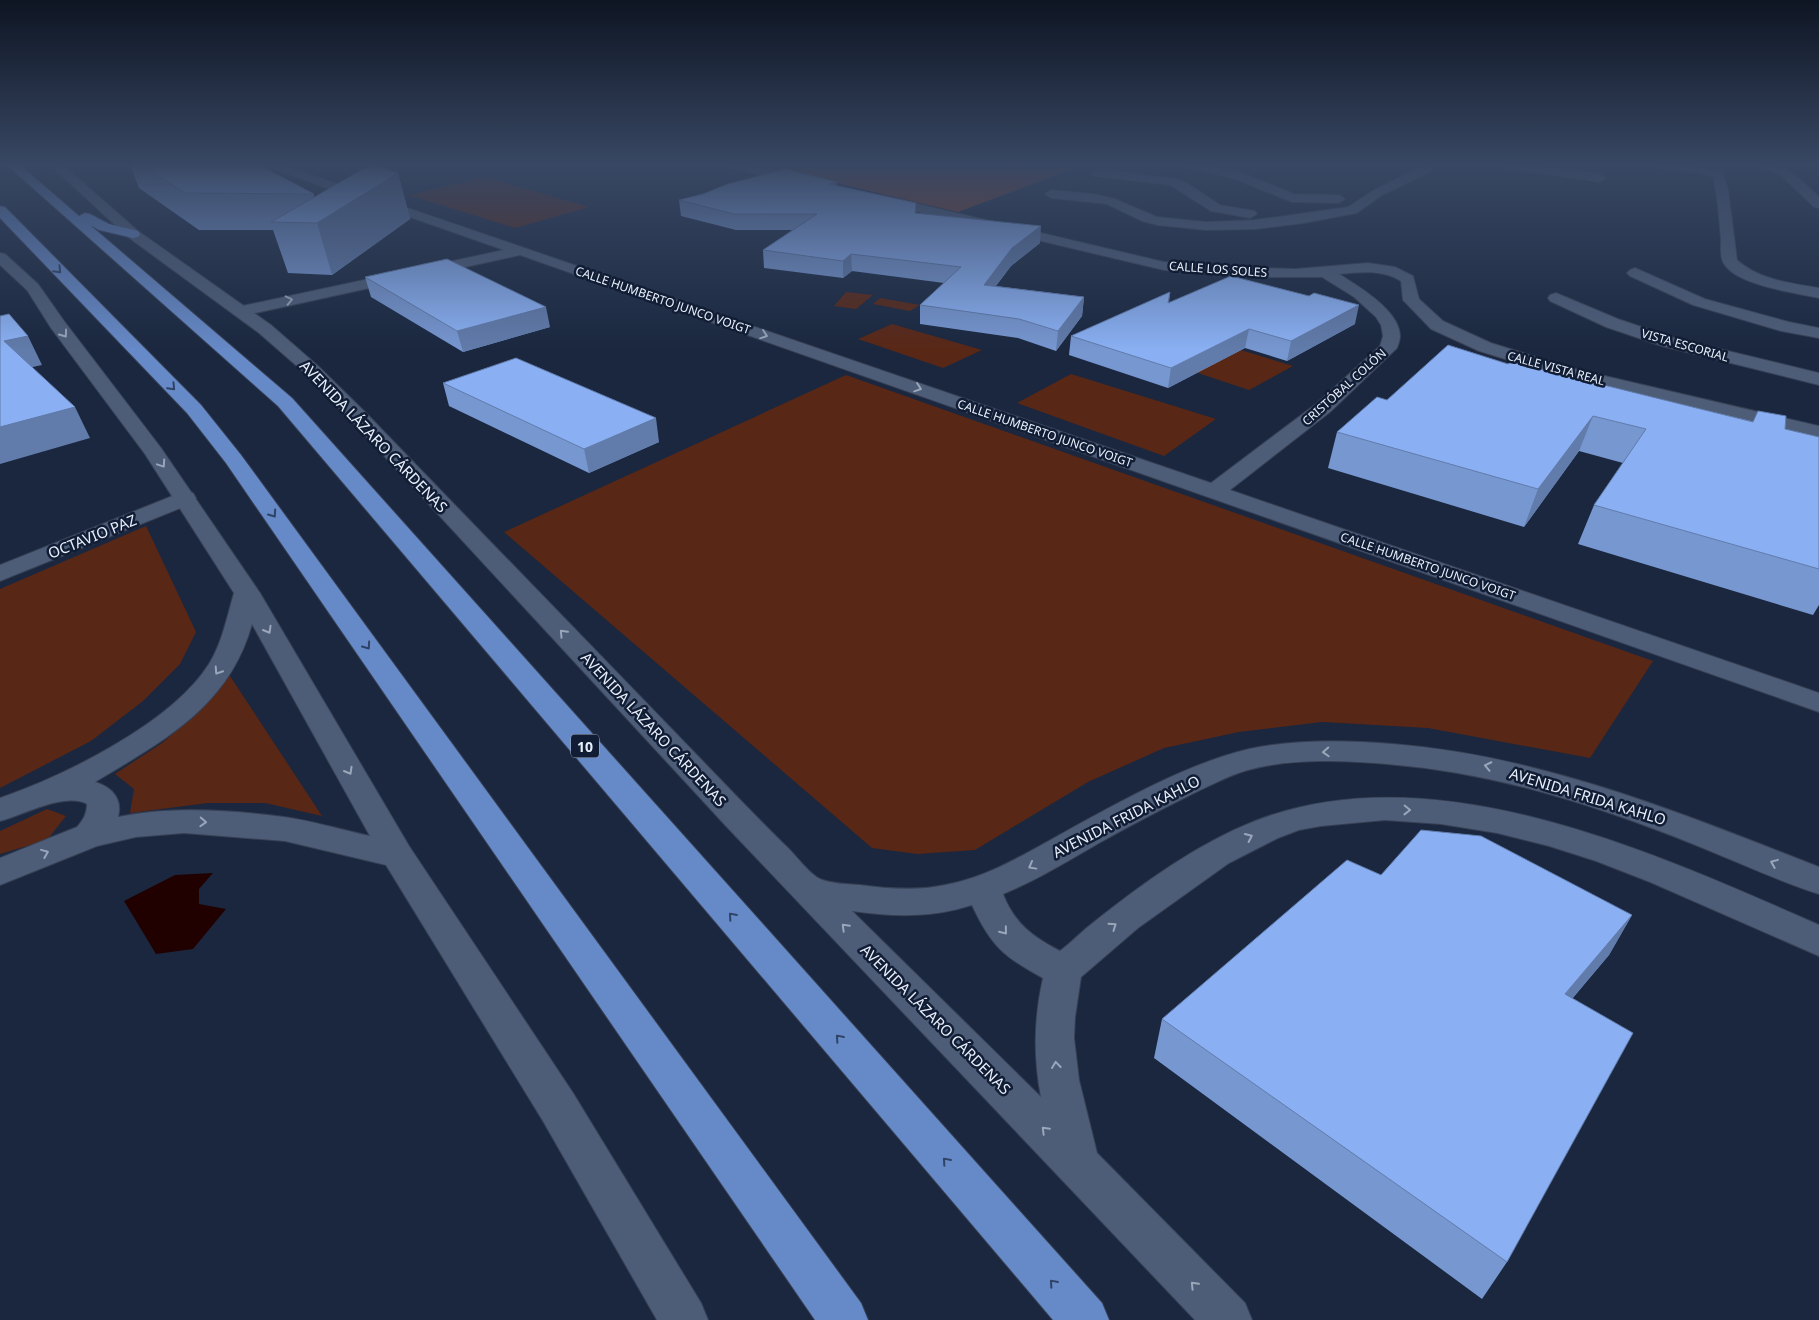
<svg xmlns="http://www.w3.org/2000/svg" width="1819" height="1320" viewBox="0 0 1819 1320" font-family="'Noto Sans',sans-serif">
<rect width="100%" height="100%" fill="#1a273f"/>
<!-- green -->
<path fill="#592716" d="M486,177L589,207L515,228L409,195Z
M846,292L873,295L856,309L834,306Z
M880,298L920,305L910,311L873,304Z
M892,324L982,350L943,368L858,339Z
M1211,341L1293,366L1249,390L1165,362Z
M1071,374L1216,419L1164,456L1017,403Z
M846,375L1653,661L1590,758L1428,728L1322,722L1239,732L1164,748L1088,782L975,850L917,854L872,848L504,532Z
M146,526L196,632L180,664L143,701L91,741L0,788V589Z
M228,673L322,816L265,803H208L130,813L134,789L115,774L162,743L202,709Z
M47,809L66,816L47,840L0,854V831Z"/>
<!-- forest -->
<path fill="#843d24" d="M761,165H1083L958,212Z"/>
<!-- water -->
<path fill="#210100" d="M213,873L199,889V904L226,909L193,949L156,954L124,901L175,875Z"/>
<g fill="none" stroke-linecap="round" stroke-linejoin="round">
<!-- minor casing -->
<g stroke="#374054" stroke-width="2">
<path id="minor" d="M265,165H282L1211,483L1316,404L1380,346L1383,336L1381,325L1376,317L1354,297L1322,277H1248L1164,270L876,202L874,199L876,196L880,195L1164,262L1234,267L1295,269L1368,263L1395,267L1413,276L1419,299L1443,321L1491,343L1575,369L1819,426V438L1564,377L1479,351L1431,329L1403,300L1401,281C1382,269 1360,272 1339,274C1358,286 1401,311 1400,337C1400,340 1398,345 1397,348L1330,412L1230,490L1819,693V712L520,255L242,316L236,314L234,311L236,308L242,306L504,250L267,167Z
M726,165H747L808,179L810,182L804,186L728,167Z
M1183,165H1205L1243,173L1294,194L1339,195L1345,199L1339,203L1292,202L1235,179L1185,167Z
M1424,165H1437L1428,173L1382,195L1357,213L1304,223L1255,229L1206,230L1157,225L1142,221L1107,204L1051,198L1045,194L1051,190L1094,194L1115,199L1157,217L1206,222L1255,220L1348,207L1374,190Z
M1499,165H1531L1600,174L1606,178L1600,182L1505,168Z
M1652,165H1688L1722,172L1728,189L1737,260C1760,280 1790,283 1819,288V298C1796,293 1734,285 1723,262C1720,256 1721,245 1721,239C1719,218 1718,197 1713,177L1700,173L1658,168Z
M1759,165C1791,165 1797,177 1819,197V208L1814,207L1782,176L1761,167Z
M1097,169L1177,179L1190,185L1220,205L1255,211L1257,214L1250,218L1211,211L1170,185L1093,176L1091,173Z
M1635,268L1705,299L1789,322L1819,328V338L1781,331L1693,305L1630,276L1627,273L1630,270Z
M1556,293L1618,319L1674,338L1819,373V385L1662,346L1606,327L1550,301L1548,298L1550,295Z
M185,491L193,493L196,498L193,503L0,581V565Z"/>
</g>
<!-- tertiary casing -->
<g stroke="#374054" stroke-width="2">
<path id="tertiary" d="M50,165H63L138,231L271,325L318,366L365,412C474,525 583,637 692,750C724,783 755,816 788,848C797,857 807,871 818,878C829,884 848,884 860,885C889,889 917,891 945,885C984,878 1020,857 1054,838C1112,806 1185,764 1249,749C1296,739 1346,740 1393,744C1543,756 1681,813 1819,867V894C1778,881 1738,862 1698,846C1596,805 1497,773 1387,764C1342,760 1292,758 1248,770C1227,776 1207,787 1188,796C1158,811 1129,826 1099,843C1068,861 1037,880 1003,894C1014,923 1033,937 1060,951C1072,942 1082,931 1094,922C1143,883 1197,844 1255,821C1434,751 1655,853 1819,925V956L1650,882L1596,861L1549,846L1497,833L1441,824L1385,820L1321,826L1299,830L1278,838L1229,863L1138,928L1081,977L1075,1017L1074,1038L1079,1080L1097,1153L1245,1303L1252,1320H1195L726,826L351,420L306,374L259,333L128,237ZM972,905C991,946 1004,957 1043,978C1034,1018 1033,1056 1041,1097L852,911C894,917 932,918 972,905Z
M0,253L5,254L38,284L64,321L161,448L260,593L409,846L573,1093L701,1303L708,1320H657L543,1121L386,865L285,841L184,833L136,837L97,846L0,885V858L77,827C83,820 87,814 87,804C64,792 24,815 0,821V798C64,776 172,723 209,664C222,643 227,617 234,593L145,454L51,328L27,290L0,265ZM252,624L370,836C342,830 313,821 284,817C232,810 169,806 118,817C123,799 112,787 95,782C163,741 229,707 252,624Z"/>
</g>
<!-- trunk casing -->
<g stroke="#374054" stroke-width="2">
<path id="trunk" d="M7,165H20L79,216L85,213L90,214L109,224L138,231L140,234L138,237L133,238L99,230L90,225L292,398L1102,1303L1109,1320H1053L278,406Z
M0,206L5,207L201,405L241,455L861,1303L868,1320H815L226,463L187,413L0,218Z"/>
</g>
<!-- minor -->
<use href="#minor" fill="#4d5c77" fill-rule="evenodd"/>
<!-- tertiary -->
<use href="#tertiary" fill="#4d5c77" fill-rule="evenodd"/>
<!-- trunk -->
<use href="#trunk" fill="#6689c7" fill-rule="evenodd"/>
</g>
<!-- wall -->
<path fill="#7797d1" d="M130,165H259L314,194V197L398,173L410,219L332,275L288,273L273,230H199L139,188Z
M837,182V186L916,203V213L1040,243L1011,266L996,286L1084,297L1082,316L1056,351L1018,338L920,324V305L944,283L852,271L843,278L764,268L763,250L793,230H736L681,216L679,200L703,194Z
M365,277L550,327L463,352L371,297Z
M1170,292L1169,303L1355,324L1287,361L1245,348L1168,388L1069,355L1071,336Z
M1508,364L1785,429L1819,437V605L1813,615L1578,544L1594,505L1623,463L1579,451L1524,527L1328,468L1337,432L1387,400Z
M443,383L659,442L589,473L449,406Z
M1632,915L1609,955L1572,999L1507,1262L1482,1299L1154,1058L1162,1019Z"/>
<!-- shaded-wall -->
<path fill="#617baa" d="M398,173L410,219L332,275L317,223Z
M837,182V197L829,184Z
M1041,226L1040,243L1011,266L983,303L984,285L1012,248Z
M851,254L852,271L843,278V261Z
M1084,297L1082,316L1056,351L1058,331Z
M1359,305L1355,324L1287,361L1291,341Z
M546,307L550,327L463,352L457,331Z
M1249,329L1245,348L1168,388L1171,368Z
M28,336L42,365L19,370L4,341Z
M75,407L90,438L0,464V427Z
M1593,416L1579,451L1524,527L1538,489Z
M656,418L659,442L589,473L584,449Z
M1632,915L1609,955L1542,1034L1565,994Z"/>
<!-- building -->
<path fill="#8ab0f3" stroke="#617baa" d="M142,165H259L314,194L185,193Z
M370,165H374L398,173L317,223L271,222Z
M785,169L837,182L829,184L916,203L915,213L1041,226L1012,248L984,285L1084,297L1058,331L1019,319L920,305L961,267L851,254L843,261L763,250L817,214H734L679,200L703,194L728,184Z
M447,259L546,307L457,331L365,277Z
M1231,276L1309,296L1314,293L1359,305L1291,341L1249,329L1171,368L1071,336L1170,292L1168,303Z
M9,314L28,336L4,341L75,407L0,427V316Z
M1448,345L1508,364L1511,362L1753,422L1758,411L1786,416L1785,429L1819,437V569L1594,505L1646,429L1593,416L1538,489L1337,432L1377,397L1387,400Z
M516,358L656,418L584,449L443,383Z
M1421,830L1481,836L1632,915L1565,994L1633,1033L1507,1262L1162,1019L1347,860L1381,875Z"/>
<!-- one-way arrows -->
<defs><path id="oneway-chevron" d="M-2-3.5L2.5 0L-2 3.5" fill="none" stroke-width="1.6" stroke-linecap="round" stroke-linejoin="round" transform="scale(1.25)"/></defs>
<g stroke="#2f4367">
<use href="#oneway-chevron" transform="translate(58 270) rotate(46)"/>
<use href="#oneway-chevron" transform="translate(172 387) rotate(46)"/>
<use href="#oneway-chevron" transform="translate(273 514) rotate(55)"/>
<use href="#oneway-chevron" transform="translate(367 646) rotate(55)"/>
<use href="#oneway-chevron" transform="translate(732 916) rotate(-131)"/>
<use href="#oneway-chevron" transform="translate(839 1038) rotate(-131)"/>
<use href="#oneway-chevron" transform="translate(946 1161) rotate(-131)"/>
<use href="#oneway-chevron" transform="translate(1053 1283) rotate(-131)"/>
</g>
<g stroke="#9aa6ba">
<use href="#oneway-chevron" transform="translate(289 300) rotate(-13)"/>
<use href="#oneway-chevron" transform="translate(64 334) rotate(54)"/>
<use href="#oneway-chevron" transform="translate(764 335) rotate(19)"/>
<use href="#oneway-chevron" transform="translate(918 388) rotate(19)"/>
<use href="#oneway-chevron" transform="translate(162 464) rotate(56)"/>
<use href="#oneway-chevron" transform="translate(268 630) rotate(60)"/>
<use href="#oneway-chevron" transform="translate(563 633) rotate(-133)"/>
<use href="#oneway-chevron" transform="translate(218 671) rotate(123)"/>
<use href="#oneway-chevron" transform="translate(1326 752) rotate(177)"/>
<use href="#oneway-chevron" transform="translate(1488 766) rotate(-168)"/>
<use href="#oneway-chevron" transform="translate(349 771) rotate(60)"/>
<use href="#oneway-chevron" transform="translate(1407 810) rotate(1)"/>
<use href="#oneway-chevron" transform="translate(203 822) rotate(3)"/>
<use href="#oneway-chevron" transform="translate(1249 837) rotate(-25)"/>
<use href="#oneway-chevron" transform="translate(45 853) rotate(-22)"/>
<use href="#oneway-chevron" transform="translate(1774 863) rotate(-158)"/>
<use href="#oneway-chevron" transform="translate(1032 866) rotate(151)"/>
<use href="#oneway-chevron" transform="translate(1113 926) rotate(-35)"/>
<use href="#oneway-chevron" transform="translate(845 927) rotate(-135)"/>
<use href="#oneway-chevron" transform="translate(1004 931) rotate(51)"/>
<use href="#oneway-chevron" transform="translate(1056 1065) rotate(-97)"/>
<use href="#oneway-chevron" transform="translate(1045 1130) rotate(-135)"/>
<use href="#oneway-chevron" transform="translate(1194 1285) rotate(-134)"/>
</g>
<!-- sky -->
<linearGradient id="sky" x2="0" y2="1"><stop stop-color="#0e1523"/><stop offset="0.47" stop-color="#384763"/><stop offset="1" stop-color="#384763" stop-opacity="0"/></linearGradient>
<rect width="1819" height="350" fill="url(#sky)"/>
<g text-anchor="middle" dominant-baseline="central" stroke-width="5" stroke-linejoin="round" paint-order="stroke">
<!-- far-street labels -->
<g font-size="12" fill="#e8effc" stroke="#111d34">
<text transform="translate(1218 269) rotate(4)">CALLE LOS SOLES</text>
<text transform="translate(663 300) rotate(19)">CALLE HUMBERTO JUNCO VOIGT</text>
<text transform="translate(1685 345) rotate(16)">VISTA ESCORIAL</text>
<text transform="translate(1556 368) rotate(15)">CALLE VISTA REAL</text>
<text transform="translate(1344 387) rotate(-42)">CRISTÓBAL COLÓN</text>
<text transform="translate(1045 433) rotate(19)">CALLE HUMBERTO JUNCO VOIGT</text>
<text transform="translate(1428 566) rotate(19)">CALLE HUMBERTO JUNCO VOIGT</text>
</g>
<!-- shield labels -->
<rect fill="#111d34" stroke="#a8b0c0" stroke-width="1" x="571" y="734.5" width="28" height="23" rx="4"/>
<g font-size="14" font-weight="bold" fill="#e8effc">
<text x="585" y="746">10</text>
</g>
<!-- street labels -->
<g font-size="15" fill="#e8effc" stroke="#111d34">
<text transform="translate(374 436) rotate(46)">AVENIDA LÁZARO CÁRDENAS</text>
<text transform="translate(92 536) rotate(-22)">OCTAVIO PAZ</text>
<text transform="translate(654 729) rotate(47)">AVENIDA LÁZARO CÁRDENAS</text>
<text transform="translate(1588 796) rotate(17)">AVENIDA FRIDA KAHLO</text>
<text transform="translate(1126 816) rotate(-27)">AVENIDA FRIDA KAHLO</text>
<text transform="translate(936 1019) rotate(45)">AVENIDA LÁZARO CÁRDENAS</text>
</g>
</g>
</svg>
